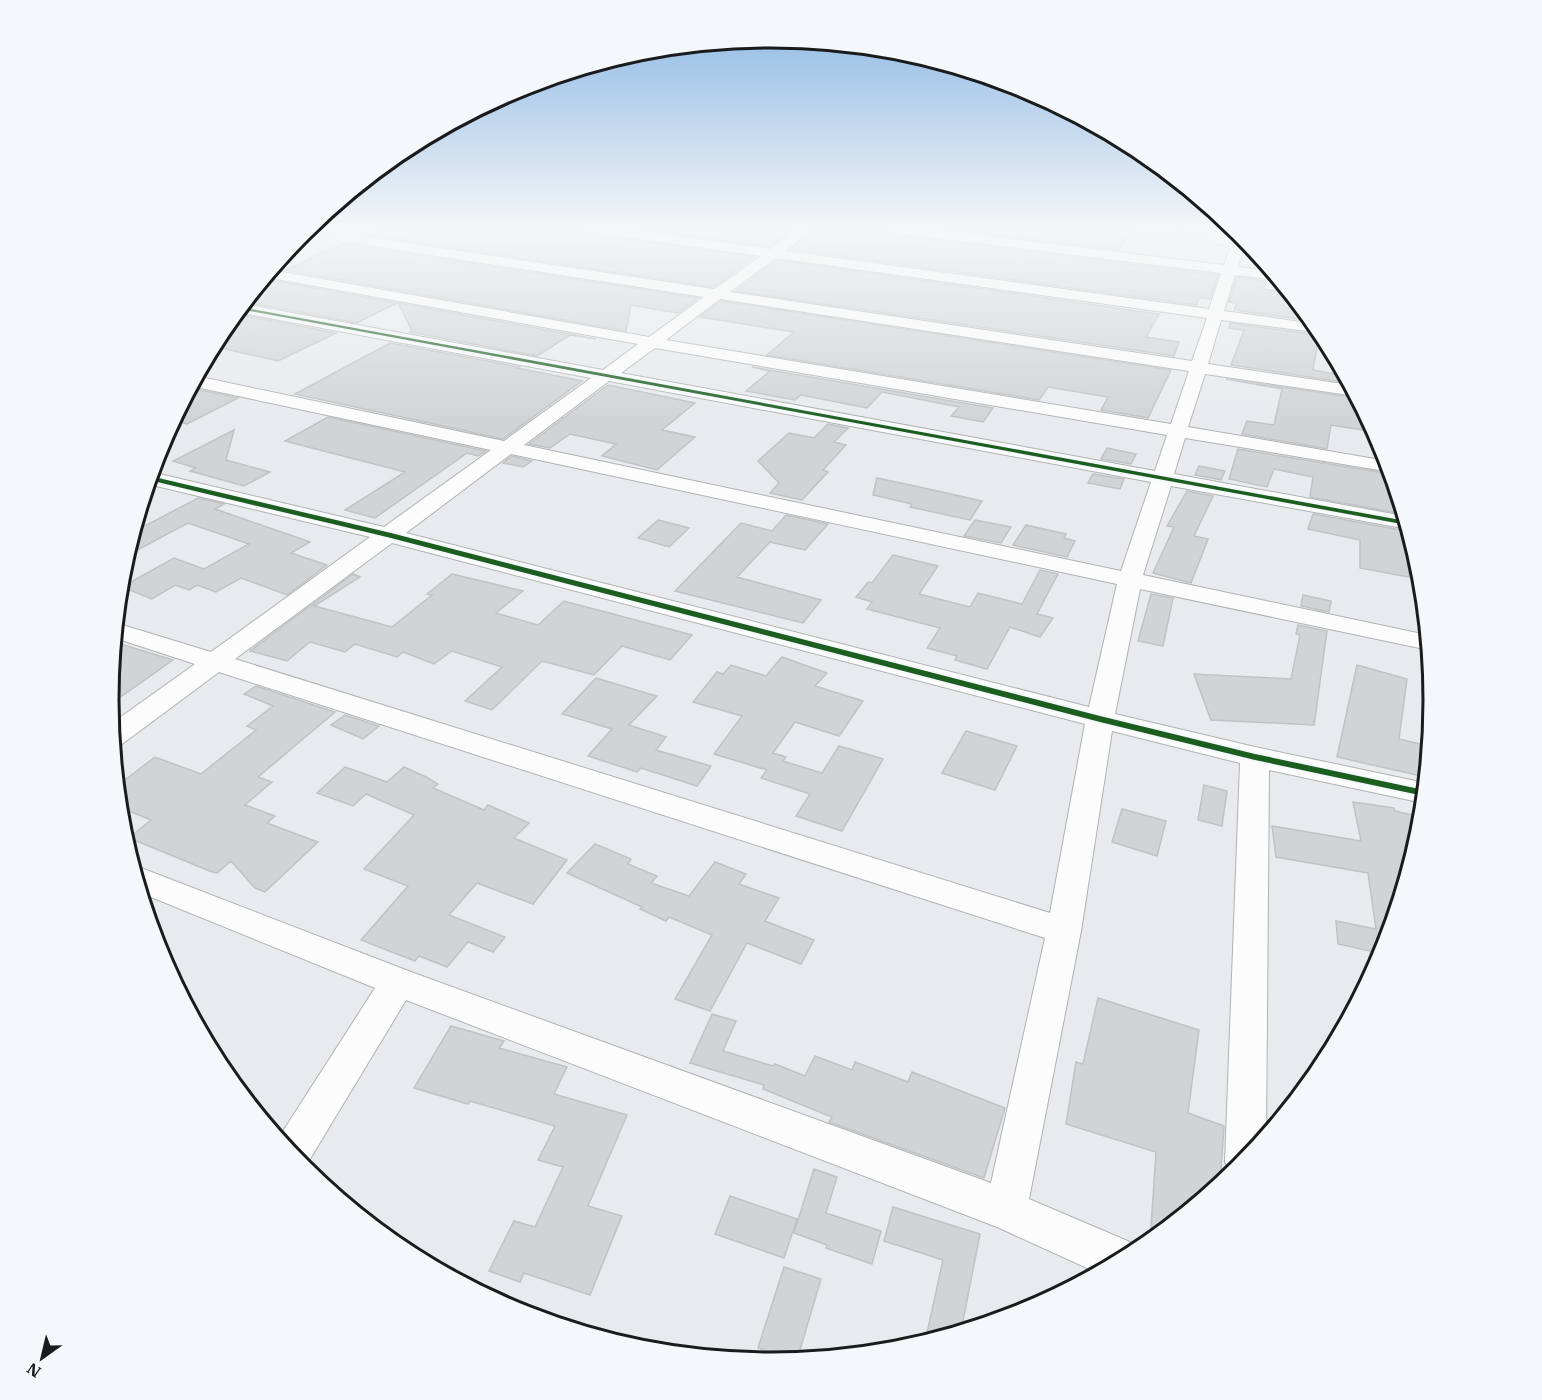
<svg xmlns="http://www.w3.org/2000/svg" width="1542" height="1400" viewBox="0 0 1542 1400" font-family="'IBM Plex Serif',serif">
<rect width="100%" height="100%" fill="#e8eaed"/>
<!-- building -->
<path fill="#d1d3d4" stroke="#c0c2c4" stroke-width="1.5" d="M389,227H575L583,233L755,257L713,287L368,235Z
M624,227H797L769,247Z
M817,227H873L881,233L1218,275L1210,299L1199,298L1196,305L790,249Z
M927,227H968L1001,231L1008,227L1043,232L1044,230L1056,232L1060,227H1101L1132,231L1119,250Z
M344,244L698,298L678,313L631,305L626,331L285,270L317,256L314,255Z
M777,260L1159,314L1146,337L1179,342L1174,356L736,291Z
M1237,277L1267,281L1263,289L1290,293L1313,321L1234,310L1237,303L1229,302Z
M265,279L397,303L357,323L245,302Z
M721,301L1171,370L1148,418L1101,410L1108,397L1048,387L1039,400L767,355L794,332L700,317Z
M398,303L596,339L570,335L537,356L410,332L412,331Z
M235,313L237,314L336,333L278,361L221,348L215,342Z
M1230,323L1319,335L1313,370L1345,376L1349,383L1231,365L1244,330L1229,328Z
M390,343L519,367L517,368L582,381L503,439L295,394Z
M752,367L993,408L983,422L951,416L959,407L882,392L867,408L801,395L795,400L746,391L770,371Z
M1226,379L1357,398L1375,432L1331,425L1327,449L1242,434L1247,421L1274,425L1282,389Z
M608,385L695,403L662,430L695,437L657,470L602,456L616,444L570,434L550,448L529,444Z
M195,389L238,398L187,424L173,420L188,393Z
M328,417L486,451L478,456L467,453L375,518L345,510L405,472L285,441Z
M828,424L848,428L834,442L846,445L823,470L828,472L802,500L770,493L779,483L758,461L789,433L814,438Z
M234,430L226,460L270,472L244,486L190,471L196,468L173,461Z
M1107,448L1136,454L1131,464L1101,459Z
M1238,449L1391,474L1403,514L1310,497L1313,477L1274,469L1267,487L1229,479Z
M512,456L532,461L523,467L503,463Z
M1199,466L1225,471L1221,480L1195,475Z
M1093,474L1124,479L1120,489L1088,483Z
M877,478L924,488L982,501L970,520L910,507L912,504L873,495Z
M1187,491L1213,496L1194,536L1208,539L1191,583L1153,573L1174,527L1167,526Z
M198,498L224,504L215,509L310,542L291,553L327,565L287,595L241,578L216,592L197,585L189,590L175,585L152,599L122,587L174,558L204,569L249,544L188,523L126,556L136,522L145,526Z
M1313,514L1406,531L1409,577L1360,568V540L1308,529Z
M786,515L828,524L805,550L770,542L737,577L821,600L803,623L675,591L741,523L772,531Z
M658,520L689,528L669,547L638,538Z
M975,520L1011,527L1001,543L964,536Z
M1026,525L1066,534L1064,538L1075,541L1067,557L1013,545Z
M893,555L938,566L919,594L970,607L978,593L1022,604L1040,570L1058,574L1037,614L1053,618L1040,637L1010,627L987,669L955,660L957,656L927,648L940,628L867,609L872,602L856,597L868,582L872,583Z
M353,574L360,577L316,605L313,604Z
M452,574L523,591L496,613L538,625L564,601L692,635L670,660L622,646L594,675L542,661L492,710L465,701L502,667L452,651L434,664L403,652L397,657L355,644L345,652L310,642L287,661L250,651L311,605L392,627L432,595L427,594Z
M1151,594L1173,598L1163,646L1138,641Z
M1303,595L1331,601L1329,612L1301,606Z
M1298,625L1327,631L1314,725L1211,720L1194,674L1291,679L1300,635L1296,634Z
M114,642L173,660L109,705V700Z
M782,657L827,673L815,686L863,701L839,736L795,722L773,753L786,757L783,761L822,773L839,746L883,759L842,831L796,816L810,794L761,778L767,770L714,754L742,716L693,702L717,672L723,674L731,665L766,676Z
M1357,665L1407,679L1399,739L1429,746L1426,777L1337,757Z
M596,678L657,696L629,725L666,737L656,750L711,766L697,786L641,768L637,772L588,756L612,729L562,714Z
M256,686L335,712L258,777L272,782L245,805L275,816L267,823L318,842L265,892L255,888L231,861L217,873L212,872L129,838L151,820L119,807L117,786L155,757L201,774L256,730L247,726L273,706L244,694Z
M345,715L379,726L363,739L331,725Z
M966,731L1017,746L995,790L942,773Z
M345,767L387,782L404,767L426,777L438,784L433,788L484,810L488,805L529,823L514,838L567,860L533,904L477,883L449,915L505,937L493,952L468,942L447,967L419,956L415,961L361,940L408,886L364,869L414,815L366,794L353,806L317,793Z
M1204,785L1227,791L1222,826L1198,820Z
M1353,802L1394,808L1395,811L1422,817L1421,830L1380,959L1379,953L1338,944L1336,921L1376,929L1368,873L1276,857L1272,826L1361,841Z
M1122,809L1166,821L1157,856L1112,842Z
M595,844L631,859L628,864L657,876L651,883L689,896L715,862L746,874L739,884L779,898L765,921L814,940L801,964L747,943L710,1011L675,999L712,935L669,917L666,921L640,909L642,907L567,873Z
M1098,998L1199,1030L1188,1113L1224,1126L1220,1183L1150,1242L1156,1152L1066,1124L1076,1062L1083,1064Z
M712,1014L736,1021L723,1051L773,1066L775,1064L805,1076L815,1056L852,1070L855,1062L908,1082L912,1072L1005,1108L984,1178L829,1122L832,1117L763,1089L764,1085L690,1063Z
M451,1026L504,1041L499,1048L567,1067L554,1094L627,1115L588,1206L622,1216L590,1295L524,1273L520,1282L489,1271L514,1221L535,1227L563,1167L538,1160L555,1126L470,1101L468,1104L414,1088Z
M814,1169L837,1177L826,1213L881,1231L872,1264L826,1248L827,1245L794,1233Z
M730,1196L797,1219L784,1258L715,1234Z
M893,1207L980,1234L961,1331L925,1342L943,1260L884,1241Z
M784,1267L821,1279L797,1360L758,1348Z"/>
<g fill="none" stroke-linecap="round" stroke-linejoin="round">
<!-- minor casing -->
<g stroke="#b0b2b4" stroke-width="2">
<path id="minor" d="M577,227H609L770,249L801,227H815L785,251L1209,309L1221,273L881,231L875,227H910L1224,265L1230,247L1210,241L1203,233L1177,231L1171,227H1219L1214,231L1227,238L1246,240L1252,247L1243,248L1238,267L1272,271L1279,280L1235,275L1224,311L1315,324L1323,333L1221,320L1208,364L1350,385L1356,396L1205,374L1188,427L1387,461L1391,472L1185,438L1174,474L1404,516L1408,529L1171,486L1143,575L1427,635L1429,650L1140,589L1115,714L1255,747L1425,783L1423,803L1269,770L1266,1136L1231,1176L1225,1162L1240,763L1112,731L1081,931L1029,1199L1137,1245L1139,1251L1098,1273L997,1227L406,1000L304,1169L278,1139L375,988L141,893L133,867L136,866L411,972L991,1183L1045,938L219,672L122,744L113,746L111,724L195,664L115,638L116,623L211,652L370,537L148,484L151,472L384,527L491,450L191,386L196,376L504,441L591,378L237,312L243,304L603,370L638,344L265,277L271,270L649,337L704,297L340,241L333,237L340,233L714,289L761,256L583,231ZM776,258L1207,318L1192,361L730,292ZM720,299L1189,371L1171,424L666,340ZM655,348L1167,435L1155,471L621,373ZM609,381L1151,482L1121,571L524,445ZM511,454L1117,584L1089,707L406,533ZM392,543L1085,724L1050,913L235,659Z"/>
</g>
<!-- minor -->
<use href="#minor" fill="#fcfcfc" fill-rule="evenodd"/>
<!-- cycleway casing -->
<g stroke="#f4f8fb" stroke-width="4">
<path id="cycleway" d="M241,307L1406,521L1407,525L239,309Z
M150,476L391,533L1100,716L1255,754L1424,790V796L1255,760L1100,722L387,537L149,480Z"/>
</g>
<!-- cycleway -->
<use href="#cycleway" fill="#1b5e20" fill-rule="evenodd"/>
</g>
<!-- sky -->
<linearGradient id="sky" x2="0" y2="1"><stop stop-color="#87b5e3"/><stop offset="0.54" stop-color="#f5f6f7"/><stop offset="1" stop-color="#f5f6f7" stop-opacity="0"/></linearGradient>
<rect width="1542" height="423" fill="url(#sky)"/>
<!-- crop -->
<path d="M0 0H1542V1400H0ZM119 700a652 652 0 1 1 1304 0a652 652 0 1 1-1304 0Z" fill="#f4f8fb" fill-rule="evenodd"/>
<path fill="none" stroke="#1a1b1c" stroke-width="3" d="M119 700a652 652 0 1 1 1304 0a652 652 0 1 1-1304 0Z"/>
<!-- north arrow -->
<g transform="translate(42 1358) rotate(214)" stroke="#f4f8fb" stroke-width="4.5" paint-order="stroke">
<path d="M0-4.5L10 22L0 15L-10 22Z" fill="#1a1b1c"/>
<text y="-9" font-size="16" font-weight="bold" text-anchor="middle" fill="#1a1b1c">N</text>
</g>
</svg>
